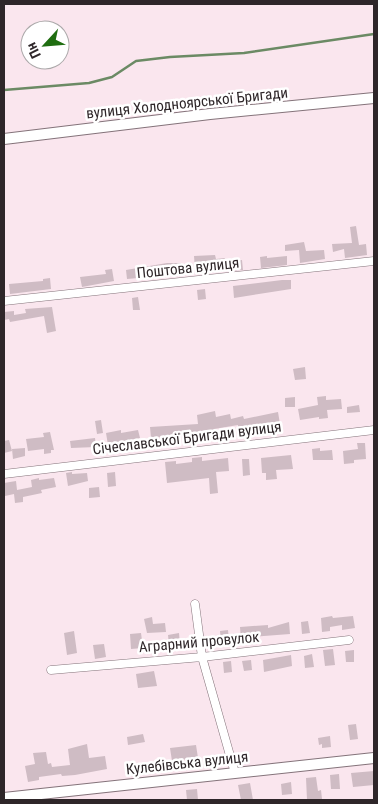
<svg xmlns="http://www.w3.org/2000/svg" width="378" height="804" viewBox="0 0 378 804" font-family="'Roboto Condensed',sans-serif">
<rect width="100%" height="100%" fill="#fae6ee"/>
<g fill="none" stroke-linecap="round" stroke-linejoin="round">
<!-- stream -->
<path stroke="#6b8a64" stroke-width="2.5" d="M4,90L89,83L112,77L136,61L170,57L244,53L374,34"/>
</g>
<!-- building -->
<path fill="#cfbcc4" d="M356,226L359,245L366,244L367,255L345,258L344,249L333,252L332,244L352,243L350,227Z
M304,242L306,251L324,250L325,259L300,263L299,250L285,251V245Z
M215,255L216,259L225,258V262L242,260L243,270L209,272L208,268L195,269L194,256Z
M267,256V258L287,256V265L261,268L260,257Z
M167,263H181V274L127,279L126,270Z
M112,269L114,281L82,287L80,277L106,274L105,270Z
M50,278L51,289L10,294L9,284L43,281V279Z
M282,280H291V289L234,298L233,286Z
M205,289L206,299L198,300L197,290Z
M138,297L140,310H133L132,298Z
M52,307L56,331L47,333L44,316L10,322L9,319L4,320V312L14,311V315L26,313L25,309Z
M305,367L306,379L295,380L293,369Z
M326,396V400L341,399L342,409L327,410L328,418L319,419V417L300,420L298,409L318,405L317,397Z
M295,397V407H285V398Z
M359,405L360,412L347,413V407Z
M215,411L216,417L230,414L231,419L243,416L244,419L278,412L280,424L238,428V425L214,429L215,432L209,433L151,438L150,427L198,424L197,415Z
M101,420L103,433L97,434L95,421Z
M121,430V433L138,430L140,438L108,445L106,433Z
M50,432L54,450H51V453L44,454V449L28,451L26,439L44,437L43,433Z
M95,438L96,447L71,448L70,441Z
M9,440L12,451L4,453V441Z
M357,443H365L366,459L354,460V463L344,464L343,451L358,449Z
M25,448V456L13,459L12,449Z
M320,448V451L332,450L333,460H313L312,449Z
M291,455L293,469L276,470L277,479L266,480V473H262L261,458Z
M202,457V461L228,458L229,471L216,472L218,493L210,494L209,478L167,483L165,462L176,461V464L192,462V458Z
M242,459H249L250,475L243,476Z
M72,472V474L87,473L88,481L68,486L66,473Z
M115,472L116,486L108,487L107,473Z
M39,478V480L54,478L56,487L41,490L42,493L23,497V502L15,503L14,494L5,496L4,483L16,481L17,490L32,487L31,480Z
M99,487L100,497L89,498V488Z
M332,616L333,618L353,616L355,628L342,630V625L330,627V631L322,632L321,618Z
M152,617L153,624L165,623L166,632L147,633L144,619Z
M308,621L310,633L302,634L301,622Z
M289,622L290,634L249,637V639L241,640L240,627L268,625V628Z
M228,630L229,641L221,642L220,631Z
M74,631L77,653L67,655L64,633Z
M141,633L143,648L131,649L130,634Z
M179,633L180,646L172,647V644L169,645L168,635Z
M104,644L106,657L95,659L93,645Z
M333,649L335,665L325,666L323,650Z
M354,650V662H346L345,651Z
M312,654L314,667L305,668L304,656Z
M291,655L292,666L264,672L263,660Z
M251,660L252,670L244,671L242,661Z
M231,661L232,672L224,673L223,662Z
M154,671L157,686L138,688L136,674Z
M356,724L358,739L350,740L348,725Z
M143,734L145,742L128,745L127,737Z
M330,736L331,747L322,748V744L319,745L318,738Z
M87,744L89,758L105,756L107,769L75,775L62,776L61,774L39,777V780L28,782L25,766L35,764L33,753L46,752L48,764L51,763L52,767L70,765L68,749Z
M196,745L198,758L172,761L170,748Z
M374,771V785L353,787L351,773Z
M339,774L340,789H331L330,775Z
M316,777L318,791L321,790L322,799L307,800L306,778Z
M291,782L292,794L282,795L281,784Z
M250,783L253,800H241L238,785Z
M197,789L198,800H187L186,790Z"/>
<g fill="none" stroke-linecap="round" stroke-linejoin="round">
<!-- street casing -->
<g stroke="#84737a" stroke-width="9">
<path id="street" d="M4,301L374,261
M4,474L374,430
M195,604L202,657L235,773
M51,670L202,657L349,640"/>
</g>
<!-- secondary casing -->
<g stroke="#84737a" stroke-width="12">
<path id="secondary" d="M4,139L210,114L374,98
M4,798L374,758"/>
</g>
<!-- street -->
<use href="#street" stroke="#fff" stroke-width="8"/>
<!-- secondary -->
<use href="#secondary" stroke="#fff" stroke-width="10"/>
</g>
<g text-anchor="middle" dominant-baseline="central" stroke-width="5" stroke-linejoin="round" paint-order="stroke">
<!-- street labels -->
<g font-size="15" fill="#2e2629" stroke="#fff">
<text transform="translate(187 103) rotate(-6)">вулиця Холодноярської Бригади</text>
<text transform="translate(188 268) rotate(-6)">Поштова вулиця</text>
<text transform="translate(187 438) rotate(-7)">Січеславської Бригади вулиця</text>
<text transform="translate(199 642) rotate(-5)">Аграрний провулок</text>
<text transform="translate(187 763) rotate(-6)">Кулебівська вулиця</text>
</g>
</g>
<!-- border -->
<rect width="378" height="804" fill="none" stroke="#2e2629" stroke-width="10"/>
<!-- north arrow -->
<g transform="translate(45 45) rotate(244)"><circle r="24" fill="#ffffff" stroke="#aba8a9"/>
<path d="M0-4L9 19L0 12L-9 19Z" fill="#1f6d10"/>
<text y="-8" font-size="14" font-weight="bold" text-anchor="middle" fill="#2e2629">Пн</text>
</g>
</svg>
